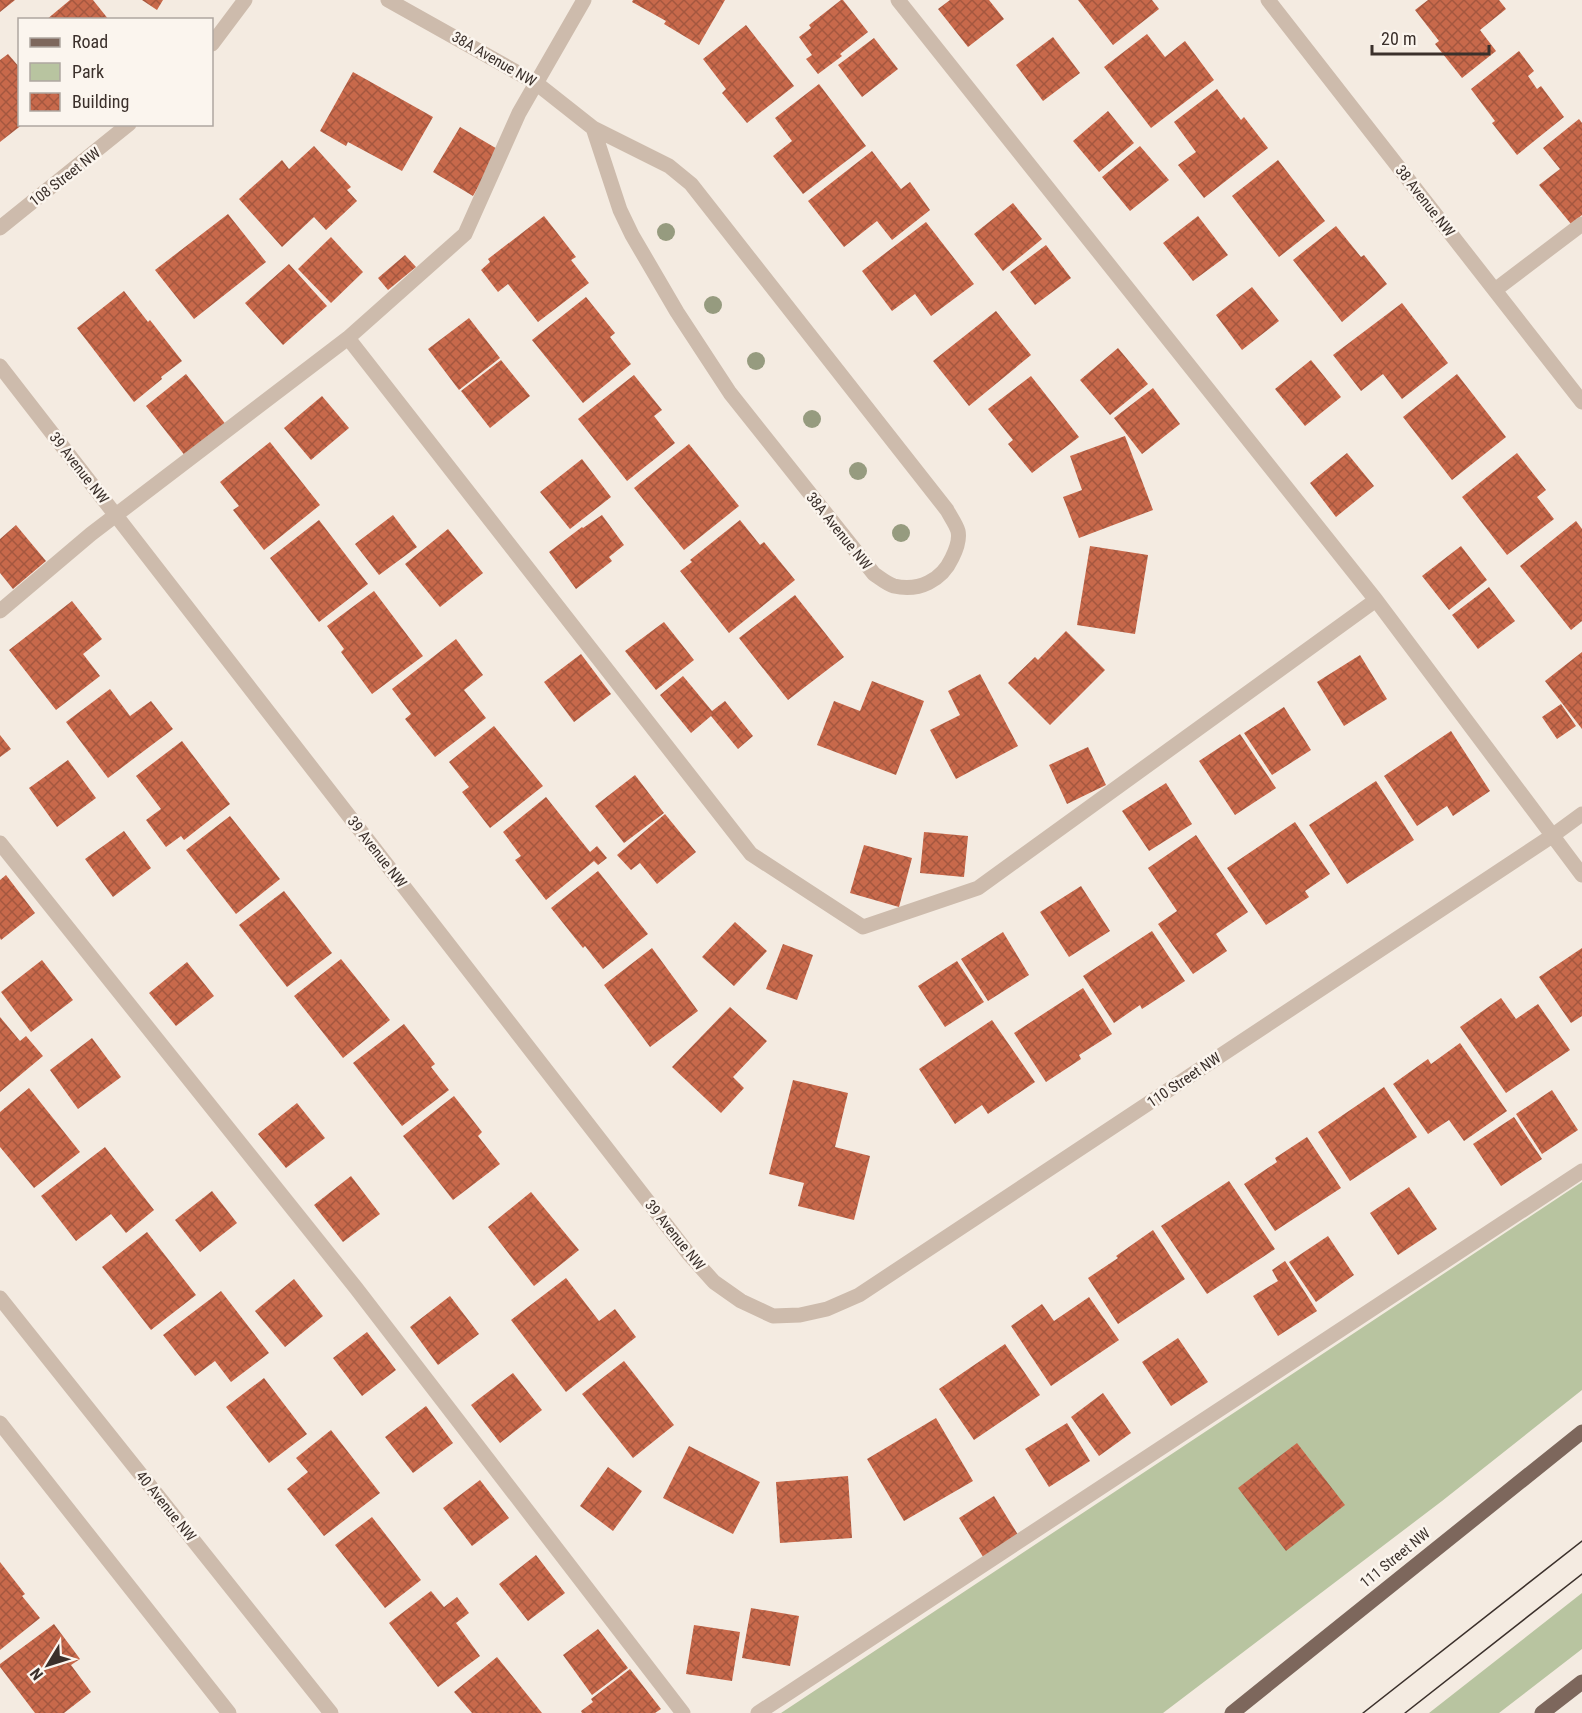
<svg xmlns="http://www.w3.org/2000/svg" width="1582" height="1713" viewBox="0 0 1582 1713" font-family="'Roboto Condensed',sans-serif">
<defs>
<pattern id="building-cross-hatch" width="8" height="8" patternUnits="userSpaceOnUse" patternTransform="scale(1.5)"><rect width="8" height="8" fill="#c8694b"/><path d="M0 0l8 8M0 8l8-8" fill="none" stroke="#a4573f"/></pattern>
</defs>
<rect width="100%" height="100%" fill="#f4ebe1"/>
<!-- green -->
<path fill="#b8c4a0" d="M1582,1182V1390L1442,1501L1163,1713H781Z
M1582,1593V1649L1499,1713H1429Z"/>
<!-- building -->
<path fill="url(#building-cross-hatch)" d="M0,0H15L0,12Z
M70,0H93L109,20H46Z
M142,0H163L157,10Z
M633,0H725L699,45L664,24L666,21L632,2Z
M841,0H843L868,32L840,54L842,56L818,74L806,59L812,55L799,37L811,28L809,25Z
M950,0H989L1004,19L968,47L938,9Z
M1078,0H1152L1159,9L1113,45Z
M1428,0H1499L1506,9L1480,30L1496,51L1462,78L1435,44L1439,41L1415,10Z
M746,25L794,86L747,123L722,93L726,89L703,59Z
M1147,34L1165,57L1185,41L1214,80L1151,128L1104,67Z
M1053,37L1080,73L1043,101L1016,65Z
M874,38L898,69L862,97L838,65Z
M1519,51L1534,71L1528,76L1537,89L1541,86L1564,117L1517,155L1492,123L1495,121L1471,89Z
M8,54L20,68V124H23L0,142V60Z
M353,72L433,117L402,171L348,142L346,146L320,131Z
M819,84L866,146L803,194L773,156L792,141L775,118Z
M1217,89L1241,120L1244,117L1268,148L1204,198L1178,165L1196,152L1174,122Z
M1108,111L1134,143L1099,172L1073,141Z
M1579,119L1582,123V215L1571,224L1539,185L1560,169L1543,148Z
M460,127L499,150L473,196L433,172Z
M314,146L351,187L347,190L357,201L326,230L314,217L282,247L239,199L282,160L289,169Z
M1140,146L1169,180L1130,211L1102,177Z
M872,151L901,189L910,182L930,210L892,240L877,221L844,247L808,201Z
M1278,160L1325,221L1279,257L1232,196Z
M1013,203L1042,239L1003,271L974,234Z
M228,214L266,262L194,319L155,270Z
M544,216L576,257L571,260L589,283L538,322L508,284L498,292L481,270L490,262L488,259Z
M1198,216L1228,255L1193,281L1163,243Z
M926,222L974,284L931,316L915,294L892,311L862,271Z
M1336,226L1361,257L1364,255L1387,284L1342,322L1293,260Z
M331,237L363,272L331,303L298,269Z
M1046,245L1071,278L1035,305L1010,272Z
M405,255L416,267L388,290L378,278Z
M289,264L327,306L283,345L245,303Z
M1252,287L1279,321L1242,350L1216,315Z
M124,291L148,322L150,320L182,361L161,377L162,379L134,402L77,328Z
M586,297L615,333L610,337L631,364L583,403L532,340Z
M1402,303L1448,363L1402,399L1383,374L1361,391L1333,355Z
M996,311L1031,355L969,406L933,361Z
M469,318L500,358L459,390L428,349Z
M1118,348L1148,384L1110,415L1080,380Z
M501,360L530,396L490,428L461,391Z
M1311,360L1341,397L1305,426L1275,389Z
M186,374L227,426L186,457L146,406Z
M1457,374L1506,437L1452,480L1403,417Z
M634,375L662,410L654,416L675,443L627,481L578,419Z
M1031,376L1079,437L1032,473L1008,444L1013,440L988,409Z
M1153,388L1180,424L1142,454L1114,418Z
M322,396L349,428L311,460L284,428Z
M1125,436L1153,510L1079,538L1063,497L1082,490L1070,456Z
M270,442L320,505L264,550L233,510L239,506L220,482Z
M689,444L739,506L684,550L634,488Z
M1347,453L1374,486L1336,517L1310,483Z
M1517,453L1546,490L1537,497L1554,519L1507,555L1462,497Z
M582,459L611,497L570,529L540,492Z
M393,515L417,547L379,575L355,544Z
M602,515L624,545L609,557L612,561L576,589L549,552L582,527L583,528Z
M319,520L368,584L319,622L270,558Z
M740,520L760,545L764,542L795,580L729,633L680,571L692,562L690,560Z
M1576,521L1582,529V621L1571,630L1520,566Z
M16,525L46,561L13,589L0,573V539Z
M448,529L483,573L440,607L405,564Z
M1090,546L1148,555L1135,634L1077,625Z
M1461,546L1487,580L1449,610L1422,576Z
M1489,587L1515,621L1478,649L1452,615Z
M374,591L423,656L372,694L341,652L344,649L327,626Z
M795,595L844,657L788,700L739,638Z
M72,601L102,639L83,654L100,676L56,710L9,650Z
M664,622L694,660L656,690L625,651Z
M1066,631L1105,670L1050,725L1008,683L1035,657L1038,660Z
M456,639L483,675L464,690L486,718L435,757L405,719L411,714L392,689Z
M1582,652V729L1545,681Z
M581,654L611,694L574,722L544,682Z
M1360,655L1387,699L1344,726L1317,682Z
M980,674L1018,746L956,779L930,730L960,715L948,691Z
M683,676L712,711L725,701L753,736L738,749L711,716L691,733L660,695Z
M872,681L924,701L896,775L817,745L834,701L860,711Z
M110,689L130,716L151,701L173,729L108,778L66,722Z
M1561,704L1576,726L1557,739L1542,717Z
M1284,707L1311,750L1272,775L1244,733Z
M494,726L543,786L490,828L462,792L469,787L449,762Z
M1451,731L1490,791L1453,816L1447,806L1417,826L1384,776Z
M1240,734L1276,788L1235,815L1199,761Z
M0,735L11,749L0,757Z
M182,741L230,804L184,840L181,836L166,847L146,820L161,809L136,776Z
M1088,747L1106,785L1067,804L1049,765Z
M68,760L96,798L57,827L29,788Z
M635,775L664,813L624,843L595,806Z
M1376,781L1414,840L1347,884L1309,825Z
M1166,783L1192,824L1149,851L1122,811Z
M546,797L590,852L597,846L607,858L598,865L594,861L546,900L515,860L521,856L503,832Z
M665,814L696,852L657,884L640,863L631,870L617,855Z
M230,816L280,879L236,914L186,850Z
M1295,822L1330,874L1305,891L1309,897L1266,925L1227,868Z
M124,831L151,868L113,897L85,859Z
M924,832L968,836L964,877L920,873Z
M1196,835L1248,912L1216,934L1227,951L1193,974L1158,924L1177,911L1148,868Z
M864,845L912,858L899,907L850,893Z
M598,871L648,934L603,969L585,946L583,948L551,908Z
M6,875L35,913L1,940L0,938V880Z
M1081,886L1110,931L1069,957L1040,912Z
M284,891L332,953L287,987L239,925Z
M735,922L767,951L734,986L702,957Z
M1152,931L1185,981L1142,1009L1140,1005L1114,1023L1083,976Z
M1003,932L1029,975L988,1001L961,959Z
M783,944L813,955L797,1000L766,989Z
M652,948L698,1011L650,1047L604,985Z
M1582,948V1016L1571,1023L1539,977Z
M341,959L390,1020L343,1058L294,996Z
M42,960L73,1000L31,1032L1,992Z
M957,961L984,1002L945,1027L918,986Z
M187,962L214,996L176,1026L149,993Z
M1083,988L1112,1034L1079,1055L1081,1059L1046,1082L1014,1033Z
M1501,998L1516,1019L1538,1004L1570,1050L1506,1093L1460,1027Z
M730,1007L767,1041L733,1077L744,1088L721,1113L672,1067Z
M0,1017L20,1041L26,1036L43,1056L0,1092Z
M992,1020L1035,1082L988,1114L982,1105L955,1124L919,1069Z
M404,1024L435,1064L431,1067L449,1090L402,1126L353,1063Z
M92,1038L121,1077L78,1109L50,1070Z
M1460,1043L1507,1111L1464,1141L1449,1120L1428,1134L1393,1084L1428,1059L1431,1064Z
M793,1080L848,1093L835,1147L870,1156L854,1220L798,1206L804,1183L769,1174Z
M1384,1087L1417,1137L1350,1181L1318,1132Z
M29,1088L80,1152L34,1188L0,1147V1112Z
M1552,1090L1578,1130L1542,1154L1516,1114Z
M454,1096L482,1132L478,1136L500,1164L453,1200L403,1136Z
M297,1103L325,1138L286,1168L258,1134Z
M1514,1117L1542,1159L1501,1186L1473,1144Z
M1307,1137L1341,1188L1275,1231L1244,1184L1277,1162L1275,1158Z
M105,1147L154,1210L126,1233L111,1214L76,1241L41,1196Z
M351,1176L380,1214L343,1242L314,1205Z
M1229,1181L1275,1249L1207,1294L1161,1226Z
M1409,1187L1437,1229L1398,1255L1370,1213Z
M212,1191L237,1223L200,1252L175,1220Z
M531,1192L579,1250L534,1286L488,1227Z
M1153,1230L1185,1279L1118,1324L1088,1278L1118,1258L1116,1256Z
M147,1232L196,1295L151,1330L102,1267Z
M1328,1236L1354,1275L1316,1302L1289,1262Z
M1285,1261L1317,1311L1278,1336L1253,1296L1278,1281L1272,1270Z
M566,1278L599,1321L615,1309L636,1337L566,1392L511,1320Z
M294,1279L323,1316L285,1347L255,1311Z
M221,1291L269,1353L231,1382L215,1361L195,1376L163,1335Z
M450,1296L479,1334L438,1365L410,1327Z
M1089,1297L1119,1340L1051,1386L1011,1326L1042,1304L1054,1321Z
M367,1332L396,1370L362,1396L333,1358Z
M1178,1338L1208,1382L1171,1406L1142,1362Z
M1005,1344L1040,1395L974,1440L939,1389Z
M624,1361L674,1425L633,1458L582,1394Z
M513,1373L542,1410L500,1443L471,1405Z
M264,1378L307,1434L269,1463L226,1407Z
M1103,1393L1131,1433L1099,1456L1071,1417Z
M426,1406L453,1443L413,1473L385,1437Z
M936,1418L973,1481L904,1521L867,1459Z
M1067,1423L1090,1461L1049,1487L1025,1449Z
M331,1430L380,1493L324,1536L287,1489L308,1472L296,1458Z
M1297,1443L1345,1505L1286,1551L1238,1488Z
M689,1446L760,1482L733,1534L663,1498Z
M608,1467L642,1491L613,1531L580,1506Z
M848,1476L852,1538L780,1543L776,1482Z
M480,1480L509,1518L472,1546L443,1508Z
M994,1496L1020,1538L985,1560L959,1518Z
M372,1517L421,1580L385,1608L335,1545Z
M536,1555L565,1593L528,1621L499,1584Z
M0,1562L25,1594L22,1596L40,1618L0,1650Z
M431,1591L444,1607L457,1597L469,1613L456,1623L480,1656L438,1687L389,1623Z
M751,1608L799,1616L790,1666L742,1658Z
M54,1624L80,1659L71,1665L91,1692L64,1713H35L0,1667V1664Z
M694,1625L740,1632L732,1681L686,1674Z
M598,1629L628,1668L592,1695L563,1655Z
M497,1657L542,1713H472L454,1692Z
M630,1669L661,1709L655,1713H582L581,1711L593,1702L591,1699Z"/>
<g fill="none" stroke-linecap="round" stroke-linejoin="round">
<!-- minor -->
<path stroke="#cdbbac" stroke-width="15" d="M388,0L536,83L593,128L669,166L691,184L947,510C950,516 956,524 958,531C960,540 956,550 952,558C942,580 919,592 894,586C887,584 880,578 874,574L730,393L677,312L632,235L620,210L593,128
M898,0L1376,600L1582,875
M1268,0L1582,402
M212,44L245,0
M0,228L129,124
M1495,290L1582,224
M348,338L751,854L863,927L978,888L1376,600
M0,366L688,1253L714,1282L741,1301L773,1316L800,1315L827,1309L859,1295L1552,836L1582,814
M0,611L91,534L348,338L465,234L519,113L584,0
M0,843L356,1288L683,1713
M0,1298L331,1713
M0,1423L229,1713
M758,1713L1582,1171"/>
<!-- major -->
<path stroke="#7d675c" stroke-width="15" d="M1232,1713L1582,1432
M1542,1713L1582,1682"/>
<!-- tram -->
<path stroke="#3b302b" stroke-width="1.5" d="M1363,1713L1582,1541
M1405,1713L1582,1574"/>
</g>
<!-- trees -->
<g fill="#969b7f">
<circle cx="666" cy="232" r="9"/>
<circle cx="713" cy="305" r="9"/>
<circle cx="756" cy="361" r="9"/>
<circle cx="812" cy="419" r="9"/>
<circle cx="858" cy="471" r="9"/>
<circle cx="901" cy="533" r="9"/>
</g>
<g text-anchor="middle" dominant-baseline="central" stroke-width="5" stroke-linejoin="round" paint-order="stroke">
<!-- street labels -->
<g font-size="15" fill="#3b302b" stroke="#fbf5ee">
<text transform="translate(494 59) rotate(30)">38A Avenue NW</text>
<text transform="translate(65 177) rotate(-38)">108 Street NW</text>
<text transform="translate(1425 201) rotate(52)">38 Avenue NW</text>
<text transform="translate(79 468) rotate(52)">39 Avenue NW</text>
<text transform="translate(839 531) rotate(51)">38A Avenue NW</text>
<text transform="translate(377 852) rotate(52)">39 Avenue NW</text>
<text transform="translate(1184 1080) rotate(-34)">110 Street NW</text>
<text transform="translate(675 1235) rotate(51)">39 Avenue NW</text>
<text transform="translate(166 1506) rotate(51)">40 Avenue NW</text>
<text transform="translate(1395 1558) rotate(-39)">111 Street NW</text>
</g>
</g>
<!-- legend -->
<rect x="18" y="18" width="195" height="108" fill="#fbf5ee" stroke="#aea6a0" stroke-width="1.5"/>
<rect x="30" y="38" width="30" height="9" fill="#7d675c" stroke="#aea6a0" stroke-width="1.5"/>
<text x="72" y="48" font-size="18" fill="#3b302b">Road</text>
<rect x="30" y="63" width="30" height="18" fill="#b8c4a0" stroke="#aea6a0" stroke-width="1.5"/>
<text x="72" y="78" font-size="18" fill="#3b302b">Park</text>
<rect x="30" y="93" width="30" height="18" fill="url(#building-cross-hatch)" stroke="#aea6a0" stroke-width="1.5"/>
<text x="72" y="108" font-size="18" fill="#3b302b">Building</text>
<!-- north arrow -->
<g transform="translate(48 1665) rotate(232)" stroke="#fbf5ee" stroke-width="4.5" paint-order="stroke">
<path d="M0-4.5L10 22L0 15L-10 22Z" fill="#3b302b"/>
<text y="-9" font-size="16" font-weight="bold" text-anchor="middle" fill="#3b302b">N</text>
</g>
<!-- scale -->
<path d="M1372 45v9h117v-9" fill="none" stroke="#3b302b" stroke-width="3"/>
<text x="1381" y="45" font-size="18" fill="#3b302b" stroke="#fbf5ee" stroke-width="4.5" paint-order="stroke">20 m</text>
</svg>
